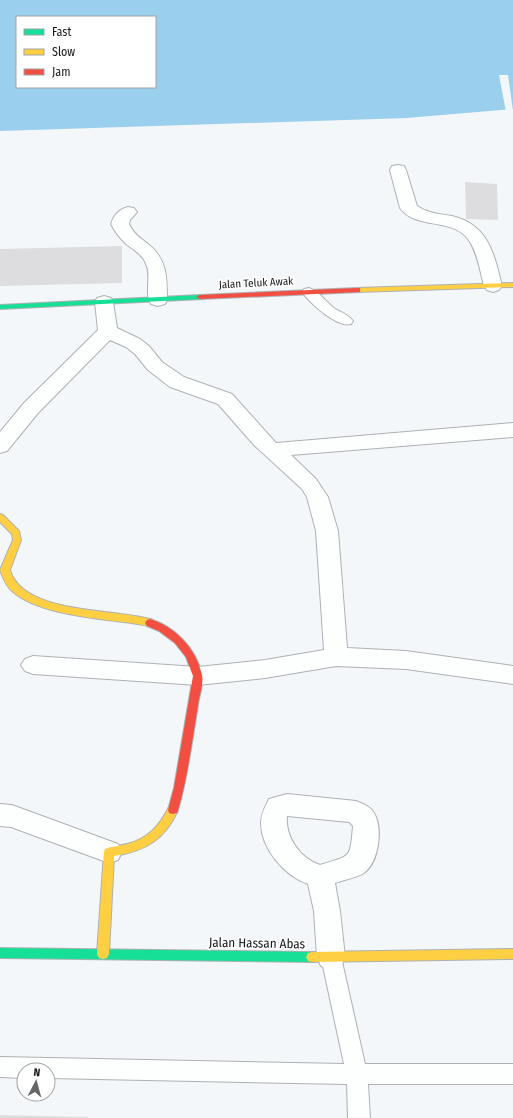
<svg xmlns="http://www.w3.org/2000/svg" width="513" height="1118" viewBox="0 0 513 1118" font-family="'Fira Sans Condensed',sans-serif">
<rect width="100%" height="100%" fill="#f4f7fa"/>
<!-- water -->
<path fill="#9bcfee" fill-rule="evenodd" d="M0,0H513V109L407,118L0,131ZM17,17H155V87H17Z"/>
<!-- pier -->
<path fill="#f4f7fa" d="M499,75H508L513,111L506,112Z"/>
<!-- building -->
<path fill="#dddde0" d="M465,182L497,184L498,220L466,219Z
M122,246V283L0,286V249Z
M0,1115L88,1117V1118H0Z"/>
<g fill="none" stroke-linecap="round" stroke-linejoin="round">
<!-- lane casing -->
<g stroke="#aeb1b3" stroke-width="2">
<path id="lane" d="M309,288C319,291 326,302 334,308C340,312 349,315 353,321L351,324C337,328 310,303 302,292L304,289Z
M331,948L338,951L341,957L365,1064H513V1084H368L370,1118H348L347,1084L48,1078V1070H24V1078L0,1077V1057L344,1064L321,957L324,951Z"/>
</g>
<!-- street casing -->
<g stroke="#aeb1b3" stroke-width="2">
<path id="street" d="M398,165L404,166L406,170L417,206C427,213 440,214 452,216C489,225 494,254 502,286L499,290L493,292L487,290L484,286C480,271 478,255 470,242C455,216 416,231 400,208L390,170L392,166Z
M128,207L134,208L137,212L130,220L129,224C133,233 140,238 148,244C167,259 167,277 167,300L165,304L158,306L151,304C144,293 152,276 146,264C143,255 134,250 126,244C120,238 115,232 111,224C114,215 119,209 128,207Z
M104,296L111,298L113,302L117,328L140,339L149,346L162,362L184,377L232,394L276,443L513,423V437L291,455L316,479L328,497L338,531L347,648L406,651L513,666V684L406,669L336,666L265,678L198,685L33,674L25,671L21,665L25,659L33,656L198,667L265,660L324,650L316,531L307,497L302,489L254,445L218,404L170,387L148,370L135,354L126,347L110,340L38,413L7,451L0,453V432L24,403L98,330L95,302L97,298Z
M287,794L356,801C363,804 370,806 374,813C383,828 379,862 364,873C356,878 343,880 335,883L340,911L345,957L341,966L331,970L321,966L317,957L314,911L308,884C285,876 261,849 261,823C261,814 265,807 269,799ZM287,816L349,822L353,826C350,860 351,855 320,865C300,858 285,837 287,816Z
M0,804L12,805L118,844L122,852L118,860L109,863L11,827L0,826Z"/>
</g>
<!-- fast casing -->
<g stroke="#aeb1b3" stroke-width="2">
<path id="fast" d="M200,295H203V299L0,309V305Z
M0,948L312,952L316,953L318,957L316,961L312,962L0,958Z"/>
</g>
<!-- slow casing -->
<g stroke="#aeb1b3" stroke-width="2">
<path id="slow" d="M513,283V287L357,292L353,290L357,288Z
M0,514L3,515L19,531L21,540L10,570C23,615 116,608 153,620L155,623L153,626C149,627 130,622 123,622C92,618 36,613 12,591C6,586 3,578 0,570L13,540L12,534L0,522Z
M173,806L177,807L178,810C165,839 146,851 114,856L109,954L107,958L103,959L99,958L97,954L104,852L105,849C112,846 120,846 127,844C148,839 160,825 169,807Z
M513,949V959L312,962L308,961L306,957L308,953L312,952Z"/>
</g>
<!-- jam casing -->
<g stroke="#aeb1b3" stroke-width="2">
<path id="jam" d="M357,288H360V292L200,299L196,297L200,295Z
M150,619C175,627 196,648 202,675C204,683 199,696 198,705C192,740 188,776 178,810L177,813L173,814L169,813L168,810L174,788L193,676L186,657L175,643L159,631L147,626L145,623L147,620Z"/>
</g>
<!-- lane -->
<use href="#lane" fill="#fdfefe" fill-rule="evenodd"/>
<!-- street -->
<use href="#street" fill="#fdfefe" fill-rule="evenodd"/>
<!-- fast -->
<use href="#fast" fill="#16e098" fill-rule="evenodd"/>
<!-- slow -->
<use href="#slow" fill="#ffcf43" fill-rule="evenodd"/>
<!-- jam -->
<use href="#jam" fill="#f24e42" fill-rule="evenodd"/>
</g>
<g text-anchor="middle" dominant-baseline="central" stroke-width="3.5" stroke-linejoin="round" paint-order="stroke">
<!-- street labels -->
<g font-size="11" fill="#16181a" stroke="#fff">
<text transform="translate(256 283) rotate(-3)">Jalan Teluk Awak</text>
</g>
<!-- near-street labels -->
<g font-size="13" fill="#16181a" stroke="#fff">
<text transform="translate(257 943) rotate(1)">Jalan Hassan Abas</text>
</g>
</g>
<!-- legend -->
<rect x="16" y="16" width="140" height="72" fill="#ffffff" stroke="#a2a3a3"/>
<rect x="24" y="29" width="20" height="6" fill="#16e098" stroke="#a2a3a3"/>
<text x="52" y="36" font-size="12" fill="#16181a">Fast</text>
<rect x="24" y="49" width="20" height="6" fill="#ffcf43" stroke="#a2a3a3"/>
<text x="52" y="56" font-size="12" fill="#16181a">Slow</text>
<rect x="24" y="69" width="20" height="6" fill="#f24e42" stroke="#a2a3a3"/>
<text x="52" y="76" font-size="12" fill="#16181a">Jam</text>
<!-- north arrow -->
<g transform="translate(36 1082) rotate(6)"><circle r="19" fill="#ffffff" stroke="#a2a3a3"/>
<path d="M0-3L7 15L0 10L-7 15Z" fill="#646668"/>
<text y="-6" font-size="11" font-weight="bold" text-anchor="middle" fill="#16181a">N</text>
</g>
</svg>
